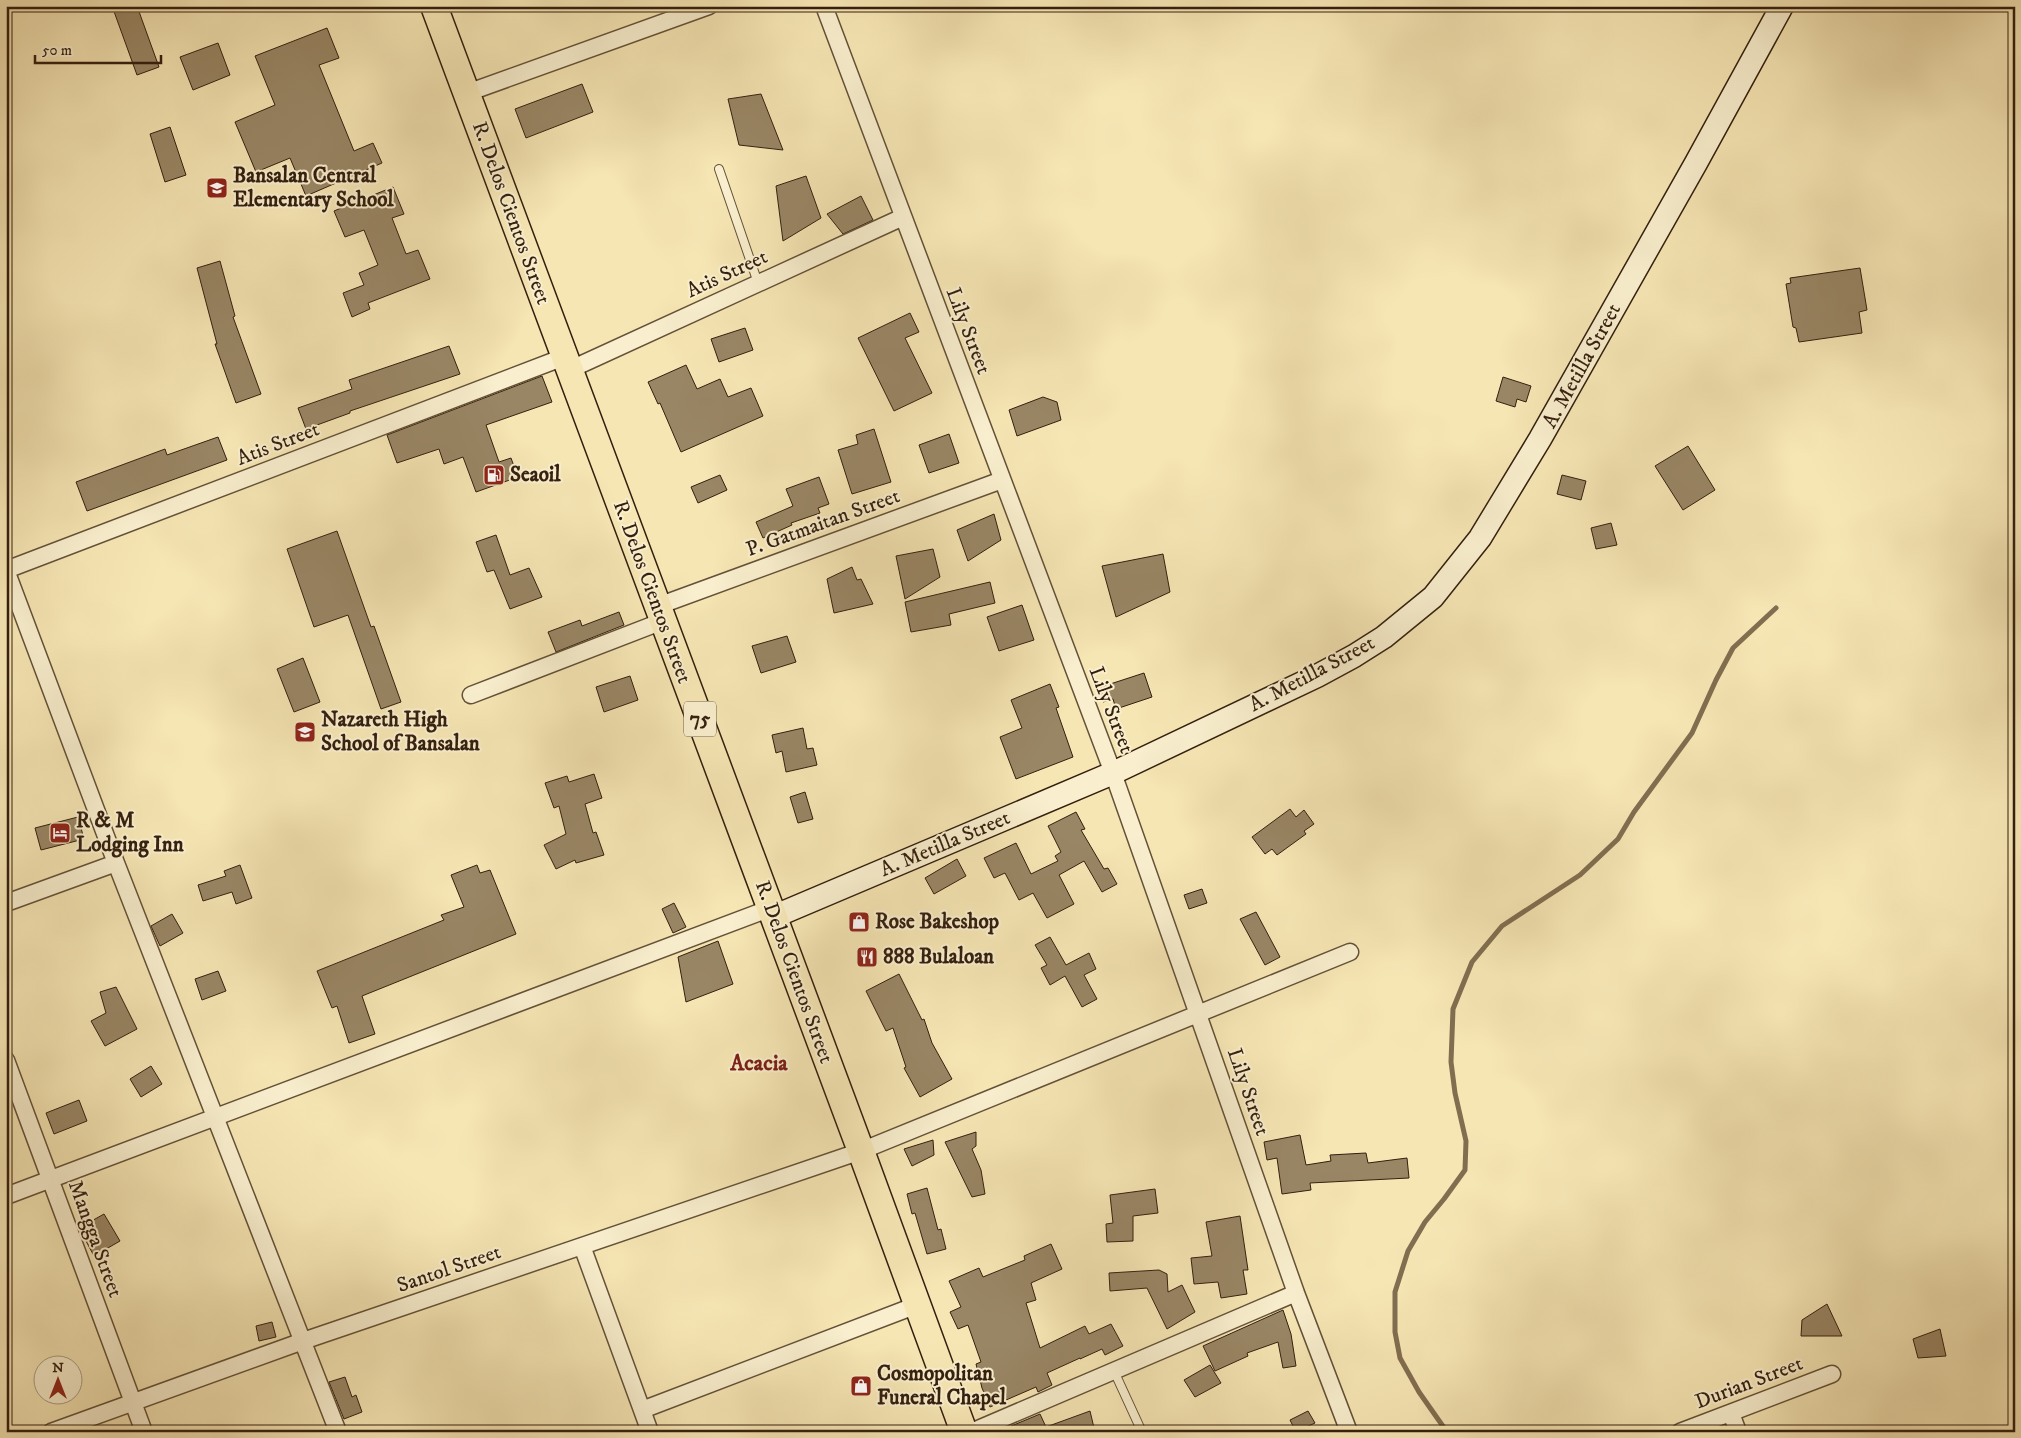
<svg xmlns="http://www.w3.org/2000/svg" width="2021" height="1438" viewBox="0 0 2021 1438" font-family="'IM FELL DW Pica',serif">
<rect width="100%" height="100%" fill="#f6e6b4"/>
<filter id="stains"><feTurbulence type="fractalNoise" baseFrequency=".004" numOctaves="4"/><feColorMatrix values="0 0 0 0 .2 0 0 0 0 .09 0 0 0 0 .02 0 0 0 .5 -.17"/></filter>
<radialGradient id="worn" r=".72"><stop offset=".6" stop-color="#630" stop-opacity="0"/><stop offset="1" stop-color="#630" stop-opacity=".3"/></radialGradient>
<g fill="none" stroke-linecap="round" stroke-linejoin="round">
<!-- stream -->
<path stroke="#816e50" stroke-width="5" d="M1447,1432L1419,1392L1400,1358L1395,1332V1292L1408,1251L1425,1222L1444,1199L1465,1170L1466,1141L1455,1093L1451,1062L1453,1009L1472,962L1502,926L1580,875L1618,839L1634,812L1692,733L1716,680L1733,648L1776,608"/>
</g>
<!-- building -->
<path fill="#998665" stroke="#341f0f" d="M112,6H137L159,67L137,75Z
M327,28L339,58L319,65L354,151L373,143L382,163L306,196L290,158L256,172L235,122L275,105L255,56Z
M218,43L230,75L193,90L180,57Z
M582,84L593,112L526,138L515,109Z
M761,94L783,150L739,145L728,99Z
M170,127L186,175L165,182L150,134Z
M806,176L821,218L783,241L776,186Z
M393,187L404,214L392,218L406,254L418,250L430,279L368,303L370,309L352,317L343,293L364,285L359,273L378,265L364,230L345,237L334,211Z
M861,196L873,220L843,234L827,214Z
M220,261L235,316L233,317L261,394L236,403L215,344H217L197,268Z
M1860,268L1867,310L1859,312L1862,333L1799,342L1796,328L1793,327L1786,284L1791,283L1790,278Z
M910,313L919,332L905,338L932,393L894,411L858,338Z
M745,328L753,350L719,362L711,339Z
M449,346L460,374L350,411V413L306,429L298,408L352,389L349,380Z
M686,365L697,389L720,379L728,397L751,388L763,416L681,452L660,403L658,404L648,382Z
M542,376L552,402L486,425L499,462L511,458L518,477L476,492L463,457L444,464L439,449L397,463L387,435Z
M1503,377L1531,386L1526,402L1517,399L1515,407L1496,401Z
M1043,397L1057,402L1061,420L1017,436L1009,410Z
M874,429L891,482L852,494L838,450L858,444L856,435Z
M949,434L959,463L929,473L919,445Z
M218,437L227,460L87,511L76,482L165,449L167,455Z
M1688,446L1715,490L1683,510L1655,466Z
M720,475L727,490L698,503L691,487Z
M1562,475L1586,481L1581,500L1557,494Z
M819,477L829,504L818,508L820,513L791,523L792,525L763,538L756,522L793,506L786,489Z
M994,514L1001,540L968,561L957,530Z
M1611,523L1617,545L1596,549L1591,528Z
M337,531L371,627L374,626L401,702L381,709L348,615L314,627L287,549Z
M496,535L510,575L529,568L542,597L510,609L494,570L487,572L476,542Z
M933,549L940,577L905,599L896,556Z
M1163,554L1170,592L1116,617L1102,566Z
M852,567L857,580L861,579L873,604L834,613L827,579Z
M990,582L995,603L949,614L951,625L911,632L905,602Z
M1022,605L1034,640L999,651L987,617Z
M619,612L624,625L556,652L548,632L580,620L582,626Z
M787,636L796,662L761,673L752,646Z
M303,658L320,702L294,712L277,669Z
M1144,673L1152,697L1116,709L1113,699L1103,702L1098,688Z
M630,676L638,700L604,712L596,687Z
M1050,684L1059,707L1056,708L1073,757L1016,779L1000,737L1022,728L1011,700Z
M803,728L807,749L813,748L817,765L786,772L782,751L776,753L772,735Z
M594,774L602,798L585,804L593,833L596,832L604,855L576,863L575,860L556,869L544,845L566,834L559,806L554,808L545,783L567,776L569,782Z
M805,792L813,819L798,823L790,797Z
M1290,809L1296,817L1304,810L1314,824L1304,831L1306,834L1277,855L1272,849L1265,854L1252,837Z
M1076,812L1085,829L1081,830L1104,869L1108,868L1117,884L1102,892L1084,861L1059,875L1074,904L1047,918L1033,893L1019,900L1005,873L994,878L984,858L1016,843L1031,874L1058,861L1055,856L1061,852L1048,826Z
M78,817L84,839L41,850L35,828Z
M957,859L966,876L934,894L925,878Z
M240,865L252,898L236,904L232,892L203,901L198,885L226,876L224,871Z
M477,865L480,873L490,870L516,934L362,996L375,1034L349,1043L337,1006L332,1008L317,971L444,920L441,915L464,907L451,875Z
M1202,889L1207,903L1189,909L1184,895Z
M674,903L686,927L673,933L662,909Z
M1256,912L1280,957L1265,965L1240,919Z
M172,914L183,933L160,946L151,926Z
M1050,937L1066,965L1089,953L1096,969L1084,975L1097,999L1082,1007L1065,976L1050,985L1041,968L1047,965L1035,945Z
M718,941L733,984L686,1002L678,957Z
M218,971L226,991L202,1000L195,979Z
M899,974L922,1020L924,1019L932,1043L952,1079L920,1097L904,1068L906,1067L893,1028L886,1031L866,991Z
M116,987L137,1029L105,1046L91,1021L106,1013L100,992Z
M151,1066L162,1084L141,1097L130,1079Z
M79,1100L87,1121L54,1134L46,1113Z
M976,1132V1146L972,1149L981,1170L985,1194L972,1197L945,1142Z
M1300,1135L1306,1165L1331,1161L1330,1155L1366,1153L1368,1163L1407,1158L1409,1178L1310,1183L1311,1190L1282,1194L1277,1158L1267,1160L1264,1142Z
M933,1140L934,1155L912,1166L904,1149Z
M927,1188L938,1230L941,1229L946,1249L927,1254L915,1213L912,1214L907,1194Z
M1155,1189L1158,1213L1133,1216V1241L1107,1242L1106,1224L1113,1223L1110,1195Z
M104,1214L120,1241L94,1256L79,1228Z
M1240,1216L1248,1270H1243L1247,1294L1221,1298L1218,1282L1194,1284L1191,1258L1212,1256L1206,1222Z
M1051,1244L1062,1269L1031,1283L1036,1300L1026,1303L1040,1348L1085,1326L1089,1334L1111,1324L1123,1346L1105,1355L1102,1349L1080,1359V1358L1047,1373L1052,1385L1038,1392L1036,1387L990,1407L982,1388L976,1364L981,1362L968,1325L958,1329L950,1312L961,1307L949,1281L979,1268L983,1277L1025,1260L1024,1256Z
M1159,1270L1167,1274L1168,1292L1182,1285L1195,1312L1167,1329L1147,1288L1110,1291L1109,1273Z
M1827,1304L1842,1336H1801L1802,1320Z
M1283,1310L1291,1334L1296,1366L1283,1368L1278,1342L1247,1353L1248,1356L1215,1371L1203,1346Z
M272,1322L276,1337L259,1341L256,1326Z
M1940,1329L1946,1356L1918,1358L1913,1339Z
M1210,1365L1221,1383L1195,1397L1184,1380Z
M345,1377L352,1397L356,1395L362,1412L344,1419L329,1382Z
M1090,1411L1095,1432H997L1040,1414L1046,1427Z
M1308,1411L1315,1423L1296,1432L1290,1420Z"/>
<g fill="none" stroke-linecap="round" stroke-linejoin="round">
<!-- service casing -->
<g stroke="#645138" stroke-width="10">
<path id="service" d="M719,169L758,283
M1114,1371L1142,1432"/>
</g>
<!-- minor casing -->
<g stroke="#645138" stroke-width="19">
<path id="minor" d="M824,6L1113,773L1296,1293L1349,1432
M467,93L709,6
M569,370L903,217
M658,606L1002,480
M471,695L663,621
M6,903L116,863
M6,1060L144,1432
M6,1196L771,908
M582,1246L650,1432
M642,1410L917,1305
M1731,1413L1738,1432
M51,1432L303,1341L861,1151L1350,952
M338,1432L116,863L6,570L564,357
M971,1432L1296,1293
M1680,1432L1832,1374"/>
</g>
<!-- secondary casing -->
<g stroke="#341f0f" stroke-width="25">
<path id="secondary" d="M773,917L1113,773L1317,676L1354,656L1384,637L1433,597L1480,538L1540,439L1696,163L1782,6"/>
</g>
<!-- trunk casing -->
<g stroke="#341f0f" stroke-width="29">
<path id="trunk" d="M434,6L861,1151L964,1432"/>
</g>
<!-- service -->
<use href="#service" stroke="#f9efce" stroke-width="8"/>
<!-- minor -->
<use href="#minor" stroke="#f9efce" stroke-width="16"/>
<!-- secondary -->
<use href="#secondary" stroke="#f9efce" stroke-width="22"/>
<!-- trunk -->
<use href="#trunk" stroke="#f6e6b4" stroke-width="26"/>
</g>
<!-- icons -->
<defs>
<g id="school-square" transform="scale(1.125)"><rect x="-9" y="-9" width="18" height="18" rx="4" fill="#8f2418" stroke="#f9efce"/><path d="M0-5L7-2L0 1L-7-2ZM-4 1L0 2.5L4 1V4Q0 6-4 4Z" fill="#fff"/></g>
<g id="fuel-square" transform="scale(1.125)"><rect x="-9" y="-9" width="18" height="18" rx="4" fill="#8f2418" stroke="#f9efce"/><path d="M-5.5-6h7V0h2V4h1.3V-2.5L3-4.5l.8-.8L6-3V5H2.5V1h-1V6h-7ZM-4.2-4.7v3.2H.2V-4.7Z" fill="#fff"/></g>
<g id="hotel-square" transform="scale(1.125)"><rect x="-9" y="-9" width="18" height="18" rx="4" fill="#8f2418" stroke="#f9efce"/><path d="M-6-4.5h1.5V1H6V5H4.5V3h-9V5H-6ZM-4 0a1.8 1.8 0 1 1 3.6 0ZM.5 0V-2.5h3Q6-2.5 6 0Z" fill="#fff"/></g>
<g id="shop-square" transform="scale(1.125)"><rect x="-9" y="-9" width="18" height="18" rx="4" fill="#8f2418" stroke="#f9efce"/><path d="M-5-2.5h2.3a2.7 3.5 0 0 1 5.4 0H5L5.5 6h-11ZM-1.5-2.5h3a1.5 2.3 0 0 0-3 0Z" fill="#fff"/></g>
<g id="restaurant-square" transform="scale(1.125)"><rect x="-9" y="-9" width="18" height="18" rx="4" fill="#8f2418" stroke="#f9efce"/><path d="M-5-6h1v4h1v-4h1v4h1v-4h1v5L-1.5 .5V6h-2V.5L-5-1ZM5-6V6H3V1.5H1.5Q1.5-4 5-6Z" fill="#fff"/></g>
</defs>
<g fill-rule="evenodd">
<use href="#school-square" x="217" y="188"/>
<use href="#fuel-square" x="494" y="475"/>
<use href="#school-square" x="305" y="732"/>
<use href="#hotel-square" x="60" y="833"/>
<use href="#shop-square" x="859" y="922"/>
<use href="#restaurant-square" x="867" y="957"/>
<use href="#shop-square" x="861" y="1386"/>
</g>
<g text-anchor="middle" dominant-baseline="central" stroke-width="4" stroke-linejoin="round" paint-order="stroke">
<!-- shield labels -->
<rect fill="#f9efce" stroke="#6f5d48" stroke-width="1" x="684" y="701.5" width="32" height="35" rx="4"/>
<g font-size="20" font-weight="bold" fill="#341f0f">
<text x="700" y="719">75</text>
</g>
<!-- poi labels -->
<g font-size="21" font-weight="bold" fill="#341f0f" stroke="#f9efce" text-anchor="start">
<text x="233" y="176">Bansalan Central<tspan x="233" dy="24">Elementary School</tspan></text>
<text x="510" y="475">Seaoil</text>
<text x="321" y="720">Nazareth High<tspan x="321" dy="24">School of Bansalan</tspan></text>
<text x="76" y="821">R &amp; M<tspan x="76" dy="24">Lodging Inn</tspan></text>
<text x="875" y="922">Rose Bakeshop</text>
<text x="883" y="957">888 Bulaloan</text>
<text x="877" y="1374">Cosmopolitan<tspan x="877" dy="24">Funeral Chapel</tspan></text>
</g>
<!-- street labels -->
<g font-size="21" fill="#341f0f" stroke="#f9efce">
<text transform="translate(511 213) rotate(70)">R. Delos Cientos Street</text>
<text transform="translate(727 274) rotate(-25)">Atis Street</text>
<text transform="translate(968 331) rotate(69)">Lily Street</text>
<text transform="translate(1582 366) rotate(-61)">A. Metilla Street</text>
<text transform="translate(278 444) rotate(-21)">Atis Street</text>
<text transform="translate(823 523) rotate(-20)">P. Gatmaitan Street</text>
<text transform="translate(652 592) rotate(70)">R. Delos Cientos Street</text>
<text transform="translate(1312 674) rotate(-28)">A. Metilla Street</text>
<text transform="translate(1111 710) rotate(69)">Lily Street</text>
<text transform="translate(945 844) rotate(-23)">A. Metilla Street</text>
<text transform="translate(794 972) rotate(70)">R. Delos Cientos Street</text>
<text transform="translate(1248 1092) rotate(71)">Lily Street</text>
<text transform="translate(95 1239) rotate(70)">Mangga Street</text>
<text transform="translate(449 1269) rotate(-19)">Santol Street</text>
<text transform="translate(1749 1383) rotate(-21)">Durian Street</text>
</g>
<!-- neighbourhood labels -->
<g font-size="22" font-weight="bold" fill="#7a1f14" stroke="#f9efce">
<text x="759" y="1063">Acacia</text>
</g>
</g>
<!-- margin -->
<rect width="2021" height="1438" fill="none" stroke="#f6e6b4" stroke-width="25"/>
<rect x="8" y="8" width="2006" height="1423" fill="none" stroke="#341f0f" stroke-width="2.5"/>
<rect x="12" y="12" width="1996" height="1413" fill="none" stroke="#341f0f"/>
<!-- north arrow -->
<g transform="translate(58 1380)"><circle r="24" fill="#f9efce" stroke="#aa9c82"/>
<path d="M0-4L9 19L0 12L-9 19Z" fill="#8f2418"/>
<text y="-8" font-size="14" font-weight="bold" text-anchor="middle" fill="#341f0f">N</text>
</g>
<!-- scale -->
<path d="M35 55v8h126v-8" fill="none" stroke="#341f0f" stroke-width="2.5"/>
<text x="42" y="55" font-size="15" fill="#341f0f" stroke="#f9efce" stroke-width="4" paint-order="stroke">50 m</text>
<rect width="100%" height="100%" filter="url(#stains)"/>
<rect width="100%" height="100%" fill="url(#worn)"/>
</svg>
